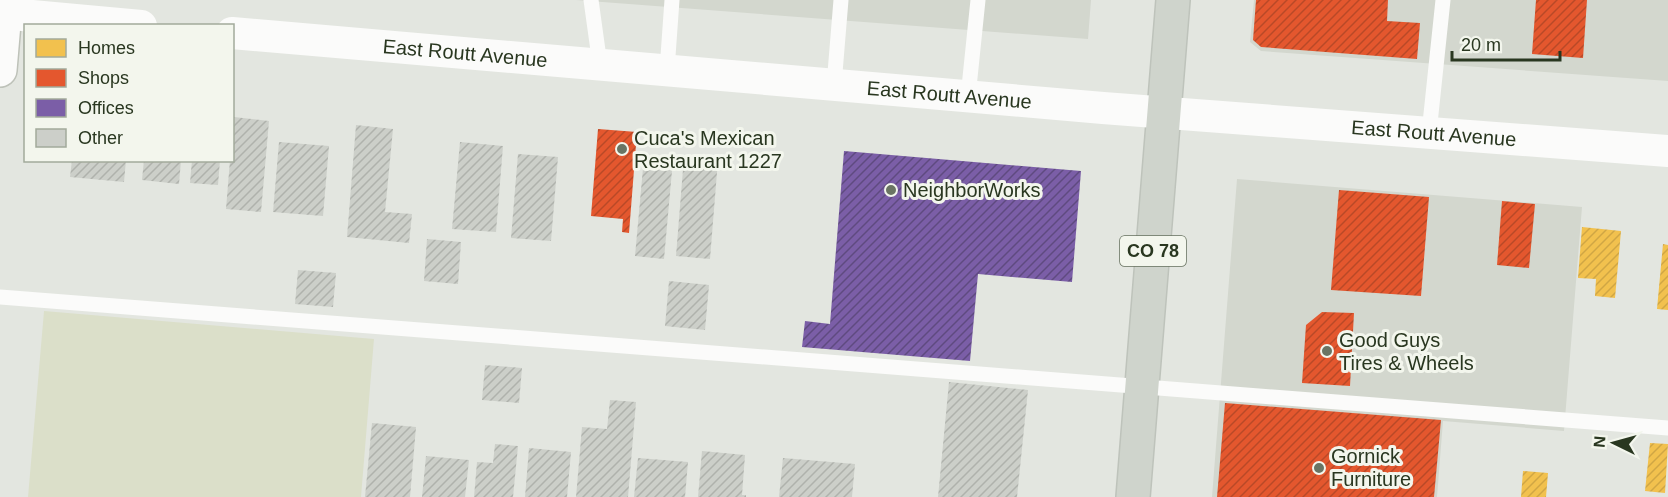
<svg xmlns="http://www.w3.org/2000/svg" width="1668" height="497" viewBox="0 0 1668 497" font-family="Helvetica,sans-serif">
<defs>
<pattern id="homes-hatch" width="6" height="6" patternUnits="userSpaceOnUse" patternTransform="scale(1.5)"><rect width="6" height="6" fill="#f2c14e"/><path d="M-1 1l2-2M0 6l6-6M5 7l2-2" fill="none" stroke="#d0a644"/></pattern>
<pattern id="shops-hatch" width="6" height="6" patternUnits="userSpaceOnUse" patternTransform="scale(1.5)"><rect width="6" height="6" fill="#e4572e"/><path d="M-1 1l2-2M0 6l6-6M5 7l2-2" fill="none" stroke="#b94927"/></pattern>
<pattern id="offices-hatch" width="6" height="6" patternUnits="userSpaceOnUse" patternTransform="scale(1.5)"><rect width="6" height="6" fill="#7b5ea7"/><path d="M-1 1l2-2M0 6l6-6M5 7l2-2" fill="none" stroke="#5f4a80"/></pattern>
<pattern id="building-hatch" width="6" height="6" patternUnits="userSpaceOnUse" patternTransform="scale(1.5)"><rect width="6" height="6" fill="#cccfc9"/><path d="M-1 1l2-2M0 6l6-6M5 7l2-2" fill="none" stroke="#afb2ac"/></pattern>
</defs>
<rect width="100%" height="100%" fill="#e3e6e0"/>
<!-- built -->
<path fill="#d3d7ce" d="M576,0H1091L1088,39Z
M1254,0H1668V81L1261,51L1250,42Z
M1237,179L1582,207L1564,431L1443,421L1437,497H1212Z"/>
<!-- green -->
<path fill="#dbdfc9" d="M44,311L374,339L361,497H28Z"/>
<!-- homes -->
<path fill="url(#homes-hatch)" d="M1582,227L1621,231L1615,298L1595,296L1596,279L1578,278Z
M1663,244L1668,245V310L1657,309Z
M1650,443L1668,444L1665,493L1645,491Z
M1523,471L1548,473L1546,497H1521Z"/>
<!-- shops -->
<path fill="url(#shops-hatch)" d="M1256,0H1388L1387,21L1420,23L1417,59L1261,47L1253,40Z
M1536,0H1587L1583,58L1532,54Z
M598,129L637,132L629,233L622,232L623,219L591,216Z
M1339,190L1429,197L1421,296L1331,290Z
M1502,201L1535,204L1529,268L1497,265Z
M1322,312L1354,313L1350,386L1302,383L1306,325Z
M1225,403L1441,420L1434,497H1217Z"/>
<!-- offices -->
<path fill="url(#offices-hatch)" d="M844,151L1081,171L1072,282L978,274L970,361L802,347L805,321L830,324Z"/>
<!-- building -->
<path fill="url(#building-hatch)" d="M234,117L269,121L261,212L226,209L230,160H232Z
M356,125L393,129L385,212L412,214L409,243L347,237Z
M279,142L329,146L323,216L273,212Z
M460,142L503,146L496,232L452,229Z
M518,154L558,157L551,241L511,238Z
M644,157L673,160L664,259L635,256Z
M684,157L718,160L710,259L676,256Z
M72,160H126L124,182L70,177Z
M144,160H181L179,184L142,180Z
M192,160H220L218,185L190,183Z
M427,239L461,242L458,284L424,281Z
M298,270L336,273L333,307L295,304Z
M669,281L709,285L705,330L665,326Z
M485,365L522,368L519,403L482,400Z
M949,382L1028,390L1017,497H938Z
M610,400L636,402L628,497H576L582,427L607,429Z
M372,423L416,427L410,497H365Z
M495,444L518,446L513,497H474L477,462L493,463Z
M529,448L571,452L567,497H525Z
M702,451L745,455L742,495H746V497H698Z
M426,456L469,460L465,497H422Z
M638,458L688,462L685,497H634Z
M783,458L855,464L852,497H779Z"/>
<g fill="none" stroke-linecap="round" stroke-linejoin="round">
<!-- secondary casing -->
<g stroke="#bec2b9" stroke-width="36">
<path id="secondary" d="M0,70L6,0"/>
</g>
<!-- primary casing -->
<g stroke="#bec3bb" stroke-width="36">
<path id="primary" d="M1133,497L1173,0"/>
</g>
<!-- lane -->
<path stroke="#fbfbfa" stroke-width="15" d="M591,0L600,65
M667,70L672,0
M834,85L841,0
M968,97L978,0
M1429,133L1443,0
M0,297L1668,428"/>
<!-- street -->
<g stroke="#fbfbfa" stroke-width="32">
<path d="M0,13L141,26"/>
<path id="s1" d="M232,33L1103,108L1668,151"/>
</g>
<!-- secondary -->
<use href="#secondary" stroke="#fbfbfa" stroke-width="33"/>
<!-- primary -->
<use href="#primary" stroke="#cfd4cc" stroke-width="33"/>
</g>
<!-- markers -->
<g fill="#6a7463" stroke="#f3f6ed" stroke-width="2">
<circle cx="622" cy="149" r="6"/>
<circle cx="891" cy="190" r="6"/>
<circle cx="1327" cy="351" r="6"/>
<circle cx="1319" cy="468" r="6"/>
</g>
<g text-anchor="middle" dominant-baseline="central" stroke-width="6" stroke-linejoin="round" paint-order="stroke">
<!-- shield labels -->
<rect fill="#f3f6ed" stroke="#66705e" stroke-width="1.5" x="1120" y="236" width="66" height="30" rx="4.5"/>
<g font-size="18" font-weight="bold" fill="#293720">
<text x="1153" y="251">CO 78</text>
</g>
<!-- street labels -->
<g font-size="20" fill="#293720" stroke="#f3f6ed">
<text stroke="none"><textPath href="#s1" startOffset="234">East Routt Avenue</textPath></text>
<text stroke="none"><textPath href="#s1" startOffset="720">East Routt Avenue</textPath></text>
<text stroke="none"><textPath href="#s1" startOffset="1206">East Routt Avenue</textPath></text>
</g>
<!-- poi labels -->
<g font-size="20" fill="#293720" stroke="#f3f6ed" text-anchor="start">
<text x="634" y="138">Cuca's Mexican<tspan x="634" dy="23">Restaurant 1227</tspan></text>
<text x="903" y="190">NeighborWorks</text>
<text x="1339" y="340">Good Guys<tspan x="1339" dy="23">Tires &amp; Wheels</tspan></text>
<text x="1331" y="456">Gornick<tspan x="1331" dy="23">Furniture</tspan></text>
</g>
</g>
<!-- legend -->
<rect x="24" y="24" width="210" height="138" fill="#f3f6ed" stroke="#a2aa9b" stroke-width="1.5"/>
<rect x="36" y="39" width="30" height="18" fill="#f2c14e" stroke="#a2aa9b" stroke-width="1.5"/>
<text x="78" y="54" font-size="18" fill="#293720">Homes</text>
<rect x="36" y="69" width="30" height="18" fill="#e4572e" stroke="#a2aa9b" stroke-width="1.5"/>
<text x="78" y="84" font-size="18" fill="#293720">Shops</text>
<rect x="36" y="99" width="30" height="18" fill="#7b5ea7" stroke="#a2aa9b" stroke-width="1.5"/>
<text x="78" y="114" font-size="18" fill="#293720">Offices</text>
<rect x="36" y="129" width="30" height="18" fill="#cccfc9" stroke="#a2aa9b" stroke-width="1.5"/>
<text x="78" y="144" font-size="18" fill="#293720">Other</text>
<!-- north arrow -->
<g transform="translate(1614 443) rotate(275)" stroke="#f3f6ed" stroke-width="4.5" paint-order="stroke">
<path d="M0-4.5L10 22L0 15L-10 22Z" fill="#293720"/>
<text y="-9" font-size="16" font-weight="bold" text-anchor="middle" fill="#293720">N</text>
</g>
<!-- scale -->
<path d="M1452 51v9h108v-9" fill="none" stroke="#293720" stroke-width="3"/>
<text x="1461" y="51" font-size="18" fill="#293720" stroke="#f3f6ed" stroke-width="4.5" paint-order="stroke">20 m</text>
</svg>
